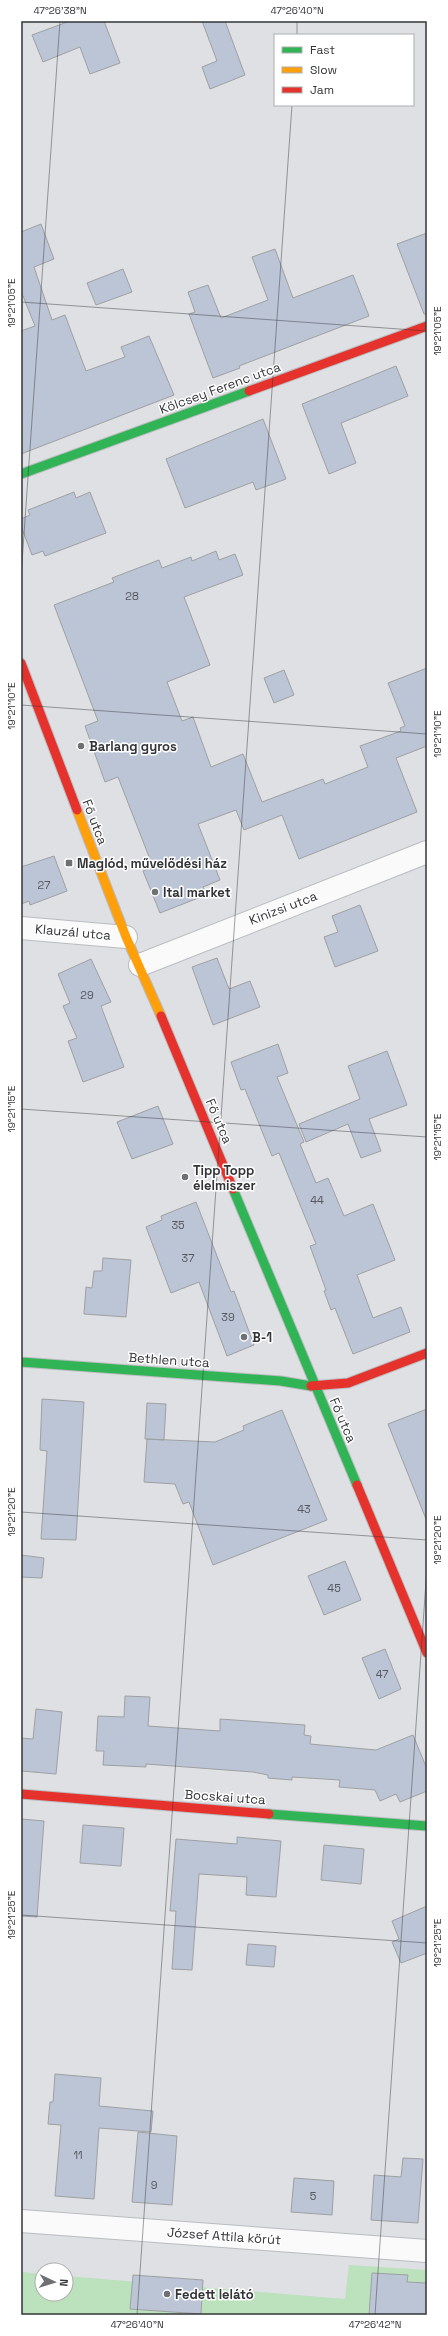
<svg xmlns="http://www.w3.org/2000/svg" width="448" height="2336" viewBox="0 0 448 2336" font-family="'Space Grotesk',sans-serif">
<rect width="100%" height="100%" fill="#dee0e3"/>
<!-- green -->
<path fill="#bbe1bd" d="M349,2265L427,2270V2315H21V2272L42,2274V2294H66V2276L345,2299Z"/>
<!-- building -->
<path fill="#bcc5d6" stroke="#9ea0a2" d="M70,21H104L120,63L90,74L80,47L43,62L32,35Z
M202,21H225L245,75L210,89L202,67L217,61Z
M41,224L54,259L34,267L52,320L65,315L86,371L125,357L121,347L149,336L174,395L21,454V331L35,326L21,291V232Z
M427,233V314H424L397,244Z
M275,249L293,298L353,275L369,316L239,366L240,368L213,378L189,314L195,312L188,292L208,285L221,318L268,300L252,257Z
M123,269L132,292L96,305L87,283Z
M396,366L408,396L341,423L356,463L329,474L302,404Z
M263,419L286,479L256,490L253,482L185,508L166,459Z
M74,492L76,498L90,492L106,533L45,556L43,551L32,555L21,526V519L30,515L28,510Z
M216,551L219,560L235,554L243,575L184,597L210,665L167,682L182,721L193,717L211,767L243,754L262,802L323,779L325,784L368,767L360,746L401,731L400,728L405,726L388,683L427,668V746L396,758L417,812L299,859L282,815L244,830L236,810L198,824L220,880L203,887L206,895L160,913L143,871L153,867L118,777L105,782L85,726L98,721L54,605L114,582L112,578L159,560L162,568L191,557L192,561Z
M284,670L294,695L274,703L264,678Z
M54,856L67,891L30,905L29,901L21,904V867Z
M360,905L378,951L335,967L324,937L338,932L332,916Z
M217,958L229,989L250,981L260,1007L213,1025L192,967Z
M91,959L111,1002L101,1006L124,1067L83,1082L68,1041L77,1038L63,1006L70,1003L58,974Z
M278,1044L288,1073L277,1077L304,1142L300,1144L316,1183L328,1178L344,1216L373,1204L395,1260L357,1275L373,1318L401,1307L410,1332L353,1354L335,1308L331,1310L324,1291L326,1290L310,1246L316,1244L279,1153L272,1156L245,1089L241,1090L231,1062Z
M387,1051L407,1105L369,1119L381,1151L361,1158L348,1124L306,1142L299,1124L360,1099L348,1066Z
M158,1106L173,1144L132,1159L117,1122Z
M196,1202L231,1292L234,1291L254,1345L227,1356L199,1282L171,1293L146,1227L162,1220L161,1216Z
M103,1258L131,1260L126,1317L84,1314L86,1287L92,1288L94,1271H102Z
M42,1399L84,1402L76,1540L41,1539L47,1451L40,1450Z
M147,1403L166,1404L164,1440L145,1439Z
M427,1409V1519H426L388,1424Z
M282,1410L327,1520L213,1565L189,1502L183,1504L175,1484L144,1482L147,1439L215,1442L244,1430L243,1426Z
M21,1555L44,1558L42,1578L21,1577Z
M345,1561L361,1600L324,1615L308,1576Z
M385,1649L401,1689L379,1699L362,1658Z
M125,1696L150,1697L148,1726L220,1731V1719L305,1725L304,1735L311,1736L310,1744L376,1750L413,1735L427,1769V1791L400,1802L396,1794L380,1801L375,1790L339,1787L340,1780L292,1777V1780L268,1778V1775L253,1772L146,1764V1767L103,1765L104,1751H96L98,1716L124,1717Z
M36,1709L62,1712L56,1774L21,1771V1738L33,1739Z
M21,1819L44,1821L37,1917L21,1916Z
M83,1825L124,1828L121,1866L80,1863Z
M237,1837L281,1841L276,1897L246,1895L247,1877L199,1874L192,1970L172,1969L176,1911H170L176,1839L237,1844Z
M324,1845L364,1849L361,1884L321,1880Z
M427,1906V1953L401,1963L392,1942L399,1939L392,1921Z
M248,1944L276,1946L274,1967L246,1965Z
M55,2074L101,2078L99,2106L153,2111L151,2132L99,2128L94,2199L55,2196L61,2125L48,2124L50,2102H53Z
M138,2132L177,2136L172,2205L132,2202Z
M403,2158L423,2159L418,2223L371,2220L374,2175L401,2177Z
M294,2178L334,2181L332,2215L291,2212Z
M372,2273L408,2275L407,2282L427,2283V2315H369Z
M133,2275L203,2280L201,2314L130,2309Z"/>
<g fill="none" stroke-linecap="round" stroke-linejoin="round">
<!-- street casing -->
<g stroke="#babcbf" stroke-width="24">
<path id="street" d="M21,928L126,937
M140,965L427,852
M21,2221L427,2251"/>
</g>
<!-- fast casing -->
<g stroke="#babcbf" stroke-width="11">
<path id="fast" d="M21,474L249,391
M233,1189L357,1485
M21,1362L281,1381L311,1386
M269,1814L427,1826"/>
</g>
<!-- slow casing -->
<g stroke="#babcbf" stroke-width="11">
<path id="slow" d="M77,810L126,937L161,1016"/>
</g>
<!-- jam casing -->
<g stroke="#babcbf" stroke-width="11">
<path id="jam" d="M249,391L427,326
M21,663L77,810
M161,1016L233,1189
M311,1386L348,1383L427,1353
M357,1485L427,1653
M21,1794L269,1814"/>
</g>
<!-- street -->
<use href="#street" stroke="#fafafb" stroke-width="22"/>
<!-- fast -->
<use href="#fast" stroke="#30b455" stroke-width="9"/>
<!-- slow -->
<use href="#slow" stroke="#ff9f0a" stroke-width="9"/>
<!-- jam -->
<use href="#jam" stroke="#e5322d" stroke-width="9"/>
</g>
<!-- ticks -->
<path fill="none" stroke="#333437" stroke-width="1" stroke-opacity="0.45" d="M297,35V21M21,302L427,331M21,577L60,21M21,705L427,734M21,1109L427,1137M21,1512L427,1540M21,1915L427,1943M137,2315L292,105M375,2315L427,1567"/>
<!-- markers -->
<g fill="#6f7073" stroke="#fff" stroke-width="1.5">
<circle cx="81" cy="746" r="4"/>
<rect x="65" y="859" width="8" height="8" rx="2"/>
<circle cx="155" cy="892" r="4"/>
<circle cx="185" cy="1177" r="4"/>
<circle cx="244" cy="1337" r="4"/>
<circle cx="167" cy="2294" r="4"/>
</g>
<g text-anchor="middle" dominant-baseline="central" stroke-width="3" stroke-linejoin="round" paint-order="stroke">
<!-- number labels -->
<g font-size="11" fill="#55585f">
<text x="132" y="596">28</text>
<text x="44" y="885">27</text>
<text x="87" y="995">29</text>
<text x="317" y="1200">44</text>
<text x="178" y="1225">35</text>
<text x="188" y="1258">37</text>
<text x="228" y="1317">39</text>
<text x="304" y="1509">43</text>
<text x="334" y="1588">45</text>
<text x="382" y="1674">47</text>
<text x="78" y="2155">11</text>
<text x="154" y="2185">9</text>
<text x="313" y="2196">5</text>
</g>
<!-- street labels -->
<g font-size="13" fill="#333437" stroke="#fff">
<text transform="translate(220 388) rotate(-20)">Kölcsey Ferenc utca</text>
<text transform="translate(95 822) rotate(69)">Fő utca</text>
<text transform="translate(283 908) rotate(-21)">Kinizsi utca</text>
<text transform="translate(73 932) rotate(5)">Klauzál utca</text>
<text transform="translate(219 1121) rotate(67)">Fő utca</text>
<text transform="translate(169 1360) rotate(4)">Bethlen utca</text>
<text transform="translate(343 1420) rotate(67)">Fő utca</text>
<text transform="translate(225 1797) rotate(4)">Bocskai utca</text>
<text transform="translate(224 2236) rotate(4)">József Attila körút</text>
</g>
<!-- poi labels -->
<g font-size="13" font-weight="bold" fill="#333437" stroke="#fff" text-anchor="start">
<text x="89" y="746">Barlang gyros</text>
<text x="77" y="863">Maglód, művelődési ház</text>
<text x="163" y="892">Ital market</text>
<text x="193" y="1170">Tipp Topp<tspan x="193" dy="15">élelmiszer</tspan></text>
<text x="252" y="1337">B-1</text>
<text x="175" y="2294">Fedett lelátó</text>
</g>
</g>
<!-- border -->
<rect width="448" height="2336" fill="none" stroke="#ffffff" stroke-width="44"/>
<!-- legend -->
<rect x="274" y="34" width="140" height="72" fill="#ffffff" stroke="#adaeaf"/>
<rect x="282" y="47" width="20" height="6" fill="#30b455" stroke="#adaeaf"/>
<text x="310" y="54" font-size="12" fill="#333437">Fast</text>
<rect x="282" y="67" width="20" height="6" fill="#ff9f0a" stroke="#adaeaf"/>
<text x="310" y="74" font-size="12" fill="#333437">Slow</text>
<rect x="282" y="87" width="20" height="6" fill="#e5322d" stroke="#adaeaf"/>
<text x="310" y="94" font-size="12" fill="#333437">Jam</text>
<!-- north arrow -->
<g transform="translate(54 2282) rotate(94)"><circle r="19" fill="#ffffff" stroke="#adaeaf"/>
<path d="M0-3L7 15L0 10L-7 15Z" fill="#6f7073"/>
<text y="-6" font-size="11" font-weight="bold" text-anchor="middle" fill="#333437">N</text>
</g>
<rect x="22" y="22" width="404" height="2292" fill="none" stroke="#333437" stroke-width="1.5"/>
<g font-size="10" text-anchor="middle" fill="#333437">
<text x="60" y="14">47°26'38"N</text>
<text x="297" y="14">47°26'40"N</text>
<text transform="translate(11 303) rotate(-90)" y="4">19°21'05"E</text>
<text transform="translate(437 331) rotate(-90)" y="4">19°21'05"E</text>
<text transform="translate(11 706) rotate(-90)" y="4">19°21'10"E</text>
<text transform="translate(437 734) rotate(-90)" y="4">19°21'10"E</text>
<text transform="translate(11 1109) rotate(-90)" y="4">19°21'15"E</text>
<text transform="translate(437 1137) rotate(-90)" y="4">19°21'15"E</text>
<text transform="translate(11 1512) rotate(-90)" y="4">19°21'20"E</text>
<text transform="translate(437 1540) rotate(-90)" y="4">19°21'20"E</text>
<text transform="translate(11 1915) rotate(-90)" y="4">19°21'25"E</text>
<text transform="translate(437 1943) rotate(-90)" y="4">19°21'25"E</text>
<text x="137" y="2328">47°26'40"N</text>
<text x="375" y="2328">47°26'42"N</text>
</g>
</svg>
